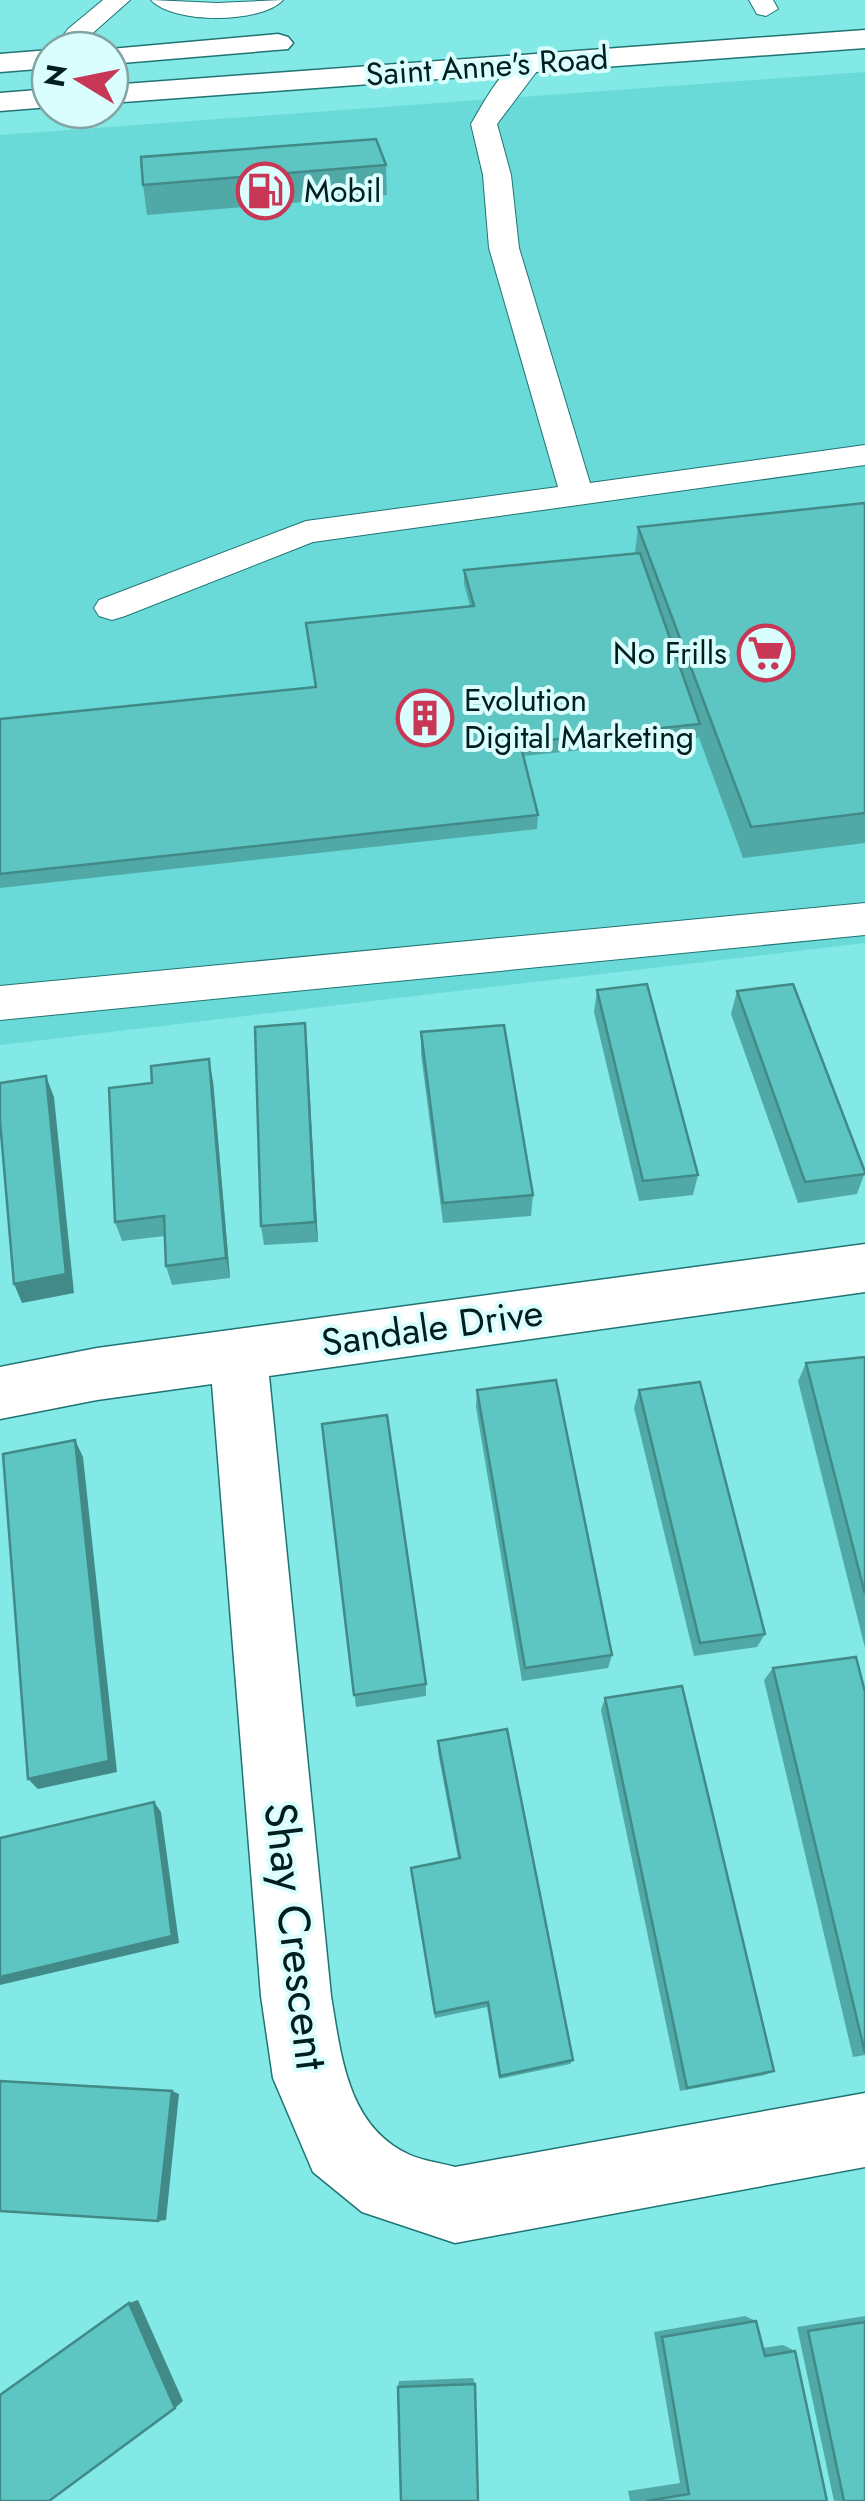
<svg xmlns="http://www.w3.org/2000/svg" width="865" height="2501" viewBox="0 0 865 2501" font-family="Jost,sans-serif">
<rect width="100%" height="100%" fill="#82e9e6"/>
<!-- built -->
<path fill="#69dad8" d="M865,72V943L0,1045V135Z"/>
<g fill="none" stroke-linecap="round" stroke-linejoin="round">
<!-- lane casing -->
<g stroke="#207473" stroke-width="2">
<path id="lane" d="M103,0H130L86,39H68L64,34L68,29Z
M151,0L217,3L283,0C261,24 173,24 151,0Z
M749,0H773L778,9L766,16L757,14Z
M530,55L543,63L497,124L511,175L519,248L590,483L865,445V465L313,542L125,616L112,620L99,616L94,608L99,600L306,521L558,487L489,248L483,175L471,124C484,102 504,62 530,55Z
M865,903V935L0,1020V986Z"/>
</g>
<!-- street casing -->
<g stroke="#207473" stroke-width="3">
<path id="street" d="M865,1244V1292L269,1376L331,1996C341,2055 347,2127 410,2155C424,2161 441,2163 455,2167L865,2093V2167L455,2243L362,2212L313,2172L273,2078L261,1996L212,1384L97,1400L0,1419V1367L97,1348Z"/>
</g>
<!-- secondary casing -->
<g stroke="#207473" stroke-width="3">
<path id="secondary" d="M865,30V48L110,103V85Z
M278,34L288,37L293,43L288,49L110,64V50H99Z
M50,50V68L0,72V54Z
M50,89V107L0,111V93Z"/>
</g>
<!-- lane -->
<use href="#lane" fill="#fff" fill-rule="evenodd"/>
<!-- street -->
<use href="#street" fill="#fff" fill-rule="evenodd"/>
<!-- secondary -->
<use href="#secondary" fill="#fff" fill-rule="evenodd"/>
</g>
<!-- wall -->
<path fill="#50a9a7" d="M386,165L387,195L147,215L143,185Z
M865,503V843L743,858L698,735V738L523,756L538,815L537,829L0,888V719L315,687L306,623L470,606L464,584V570L635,553L638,527Z
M597,990L698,1175L693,1195L639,1201L594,1012Z
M737,991L865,1172L857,1194L798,1203L731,1014Z
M305,1023L318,1242L264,1245L261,1226Z
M421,1032L533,1195L531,1216L443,1223L421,1054Z
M213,1081L230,1278L172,1285L166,1266L165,1236L122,1241L115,1222Z
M865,1357V1648L798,1381L806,1363Z
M477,1390L612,1655L608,1668L522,1681L476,1407Z
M639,1390L765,1634L757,1647L694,1656L634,1408Z
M322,1424L426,1684V1696L356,1707Z
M773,1668L865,1692V2055L853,2057L764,1680Z
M605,1698L774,2071L765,2075L680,2091L601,1710Z
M438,1741L573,2060L570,2064L499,2079L487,2007L435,2018L411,1868L458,1858L438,1752Z
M745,2316L756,2321L763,2348L783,2345L795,2351L827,2501H630L628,2491L680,2483L654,2332Z
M865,2316V2501H834L797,2327Z
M473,2378L475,2384L398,2387L399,2381Z"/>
<!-- shaded-wall -->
<path fill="#418a88" d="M305,1023L307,1045L318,1242L315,1222Z
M209,1059L213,1081L230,1278L226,1258Z
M46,1076L54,1097L74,1293L22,1303L14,1284Z
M75,1440L83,1457L117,1772L38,1789L28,1779Z
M154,1802L161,1812L179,1943L0,1985V1977Z
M172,2091L179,2094L166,2220L158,2221Z
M138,2300L183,2401L175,2408L129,2303Z"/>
<!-- building -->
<path fill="#5dc5c2" stroke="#418a88" stroke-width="2.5" d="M376,139L386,165L143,185L141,157Z
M865,503V813L751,827L638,527Z
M640,553L700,724L520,743L538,815L0,874V719L316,687L306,623L474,606L464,570Z
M647,984L698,1175L643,1181L597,990Z
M793,984L865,1172V1174L805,1182L737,991Z
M305,1023L315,1222L261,1226L255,1027Z
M504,1025L533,1195L443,1203L421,1032Z
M209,1059L226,1258L166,1266L164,1216L115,1222L109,1088L152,1083L151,1066Z
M46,1076L66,1274L14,1284L0,1121V1083Z
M865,1357V1594L806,1363Z
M556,1380L612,1655L525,1668L477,1390Z
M700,1382L765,1634L700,1643L639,1390Z
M387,1415L426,1684L354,1695L322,1424Z
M75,1440L109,1761L28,1779L3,1454Z
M856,1657L865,1692V2053L773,1668Z
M682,1686L774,2071L687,2088L605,1698Z
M507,1729L573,2060L500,2076L488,2002L435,2013L411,1868L460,1858L438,1741Z
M154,1802L172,1936L0,1977V1838Z
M0,2081L172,2091L158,2221L0,2211Z
M129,2303L175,2408L49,2501H0V2395Z
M756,2321L765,2356L795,2351L827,2501H646L689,2494L662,2337Z
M865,2322V2501H844L808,2331Z
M475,2384L478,2501H401L398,2387Z"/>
<!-- icons -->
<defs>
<g id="fuel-ring" transform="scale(2.875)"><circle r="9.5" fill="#d9fefd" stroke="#c83856" stroke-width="1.5"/><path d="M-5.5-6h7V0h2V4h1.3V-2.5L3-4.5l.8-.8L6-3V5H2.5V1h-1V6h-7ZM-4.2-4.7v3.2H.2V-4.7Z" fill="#c83856"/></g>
<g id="supermarket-ring" transform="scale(2.875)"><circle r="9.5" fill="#d9fefd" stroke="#c83856" stroke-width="1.5"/><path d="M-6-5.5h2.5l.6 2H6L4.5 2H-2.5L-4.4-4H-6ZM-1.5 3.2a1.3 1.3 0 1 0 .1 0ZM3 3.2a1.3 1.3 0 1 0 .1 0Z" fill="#c83856"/></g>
<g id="building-ring" transform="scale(2.875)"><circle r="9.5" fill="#d9fefd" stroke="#c83856" stroke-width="1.5"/><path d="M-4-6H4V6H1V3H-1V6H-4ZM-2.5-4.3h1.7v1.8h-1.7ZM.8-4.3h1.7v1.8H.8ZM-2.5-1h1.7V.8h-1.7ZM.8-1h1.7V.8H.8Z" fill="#c83856"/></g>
</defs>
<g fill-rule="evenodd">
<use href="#fuel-ring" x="265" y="191"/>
<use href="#supermarket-ring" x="766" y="653"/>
<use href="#building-ring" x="425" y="718"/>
</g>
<g text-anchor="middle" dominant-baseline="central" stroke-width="8" stroke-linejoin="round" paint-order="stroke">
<!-- far-street labels -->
<g font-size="32" fill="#001e1e" stroke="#d9fefd">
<text transform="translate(487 66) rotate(-4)">Saint Anne's Road</text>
</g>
<!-- far-poi labels -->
<g font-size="32" fill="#001e1e" stroke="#d9fefd" text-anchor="start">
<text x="304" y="191">Mobil</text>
<text x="727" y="653" text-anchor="end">No Frills</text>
<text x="464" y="700">Evolution<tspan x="464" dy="37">Digital Marketing</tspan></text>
</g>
<!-- street labels -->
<g font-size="38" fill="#001e1e" stroke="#d9fefd">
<text transform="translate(432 1327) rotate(-8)">Sandale Drive</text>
</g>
<!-- near-street labels -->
<g font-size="45" fill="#001e1e" stroke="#d9fefd">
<text transform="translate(296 1936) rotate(83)">Shay Crescent</text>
</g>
</g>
<!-- north arrow -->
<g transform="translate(80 80) rotate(280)"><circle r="48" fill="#d9fefd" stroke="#82a4a4" stroke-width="2.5"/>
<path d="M0-8L18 38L0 25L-18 38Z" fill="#c83856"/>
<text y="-15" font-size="28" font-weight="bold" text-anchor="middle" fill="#001e1e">N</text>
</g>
</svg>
